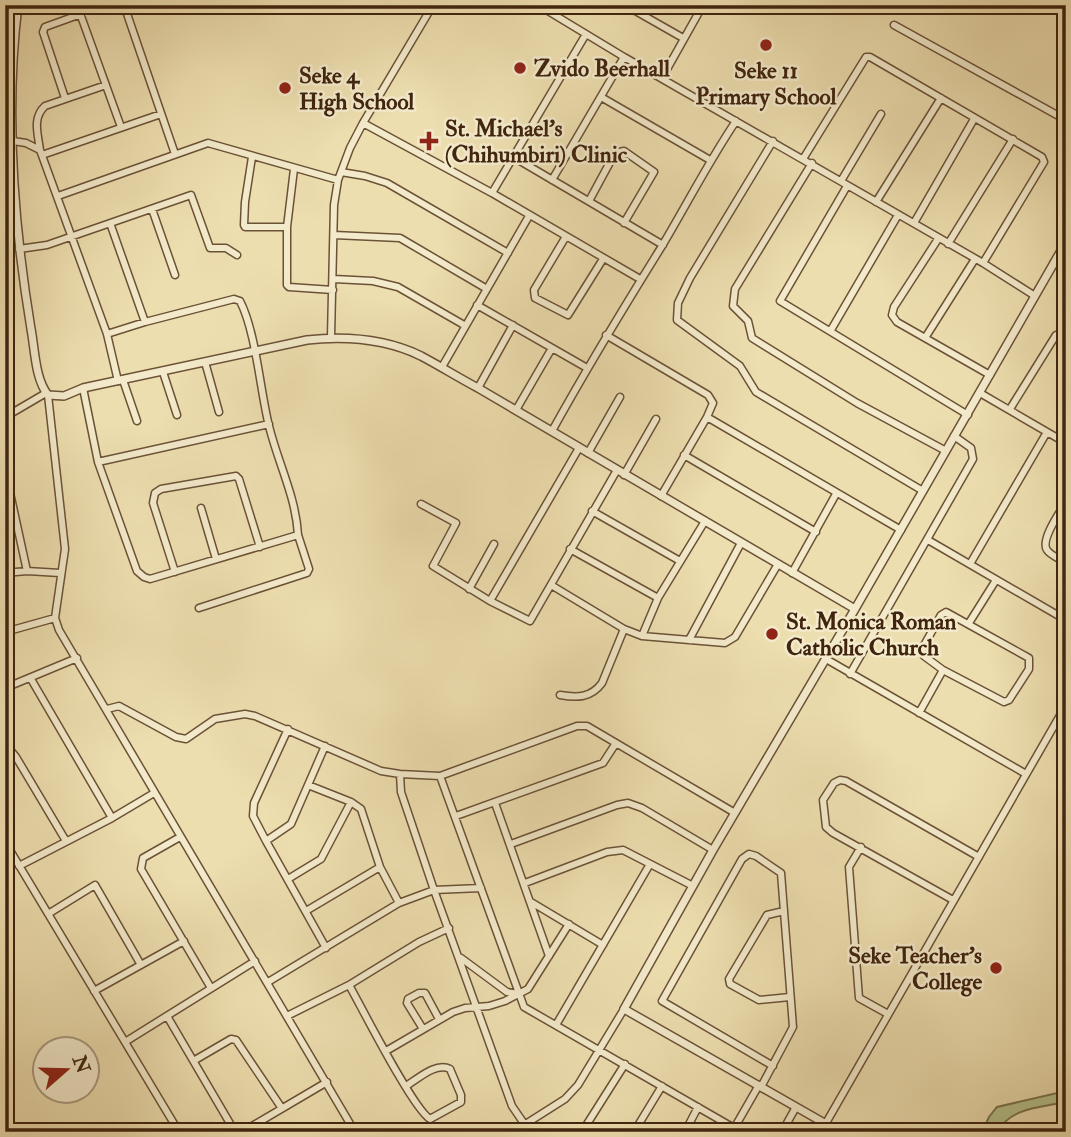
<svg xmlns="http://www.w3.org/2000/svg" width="1071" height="1137" viewBox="0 0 1071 1137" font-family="'IM FELL Double Pica',serif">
<rect width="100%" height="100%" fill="#eddeaf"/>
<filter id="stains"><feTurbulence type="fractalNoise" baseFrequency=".00286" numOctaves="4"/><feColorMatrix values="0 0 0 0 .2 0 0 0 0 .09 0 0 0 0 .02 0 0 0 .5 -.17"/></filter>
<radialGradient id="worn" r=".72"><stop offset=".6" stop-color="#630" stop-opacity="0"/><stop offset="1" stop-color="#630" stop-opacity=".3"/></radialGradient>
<!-- pitch -->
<path fill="#b6c28c" stroke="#7b734e" stroke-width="2" d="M1066,1091V1102C1044,1107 1007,1108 999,1132H982L989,1117L997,1107Z"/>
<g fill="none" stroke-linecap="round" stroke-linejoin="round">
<!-- minor casing -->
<g stroke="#6b5237" stroke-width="9">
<path id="minor" d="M77,5L121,127
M124,5L175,154
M538,5L624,57L983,263L1035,296
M625,5L683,38
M894,25L1066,120
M1066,25L1064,29L1066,30
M662,78L703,5
M106,85L45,106C32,118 38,134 40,150L107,334L118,381
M601,97L710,160
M65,98L43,32L45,27L81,14
M363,123L492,193L640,279
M13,141L26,143L40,150
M773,141L690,278L678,303L677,320L740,366L756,392L923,491
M42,155L161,114
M252,157L245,202L244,225L245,227H287
M515,158L663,245
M803,159L866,57H870L1042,157L1044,162L983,263
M812,163L735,289L733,306L748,321L752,338L857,403L946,451
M294,169L287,227V285L289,287L333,290
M341,172L365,176L387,183L508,253
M552,180L624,57
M841,181L881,114
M847,186L780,301L968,415
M492,193L586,34
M58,196L208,143L338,180
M589,201L615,153L624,151L654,172L624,223
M876,202L941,98
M152,209L175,275
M110,223L145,322
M914,223L974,119
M334,235L400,238L487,289
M565,238L534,290L535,298L568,315L603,259
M938,239L894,307L892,315L897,322L990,375
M948,244L1013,139
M19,249L47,245L191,195L210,248H226L237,255
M1054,262L1066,269
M334,279L373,281L398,287L464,325
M477,305L587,368
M831,330L898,215
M606,335L708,395L713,403L707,417L661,496
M331,337L334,205L338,180L350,148L363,123L433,5
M925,338L975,259
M205,362L219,412
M442,367L529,216
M163,372L177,415
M123,380L137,421
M83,388L98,462L137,571L144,577L150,579L298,535C296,497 278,463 269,426C260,390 256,332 240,301L234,299L145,322L107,334
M478,388L513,325
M980,393L1066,443
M48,395L65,549L55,618L59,630L352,1127
M1010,409L1056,335L1066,332
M516,410L552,348
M5,417L46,393
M707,417L901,530
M552,431C587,368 624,307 662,246C687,204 709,161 736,121
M579,448L490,601L530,621L617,470
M588,453L620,397
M684,455L816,532
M98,462L269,424
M5,470L27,571L60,573
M624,475L656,419
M1066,502C1060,512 1040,540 1047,550C1050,555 1060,559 1066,563
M421,504L456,523L433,566L490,601
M201,508L216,559
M592,511L680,561
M928,540L1066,620
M570,549L658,598
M970,564L1047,432
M175,572L153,503L155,493L161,489L236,476L239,479L260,547
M5,573L27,571
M792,573L836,494
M551,585L624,629L642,636L725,643L735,637L778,564
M469,589L494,544
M199,608L307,573L309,569L298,535
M946,612L1029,658V669L1009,700L1004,702L943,670L924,656L922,649L941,615Z
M969,623L996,580
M5,632L55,618
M642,636L658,598L705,521
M689,640L741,543
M826,659L1026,774
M850,674L973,459L971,448L954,436
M31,679L112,818
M5,688L77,658
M560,695C577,698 591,698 602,683L624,629
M107,709L119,706L176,737L186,739L215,719L245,714L255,716L381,771L400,774L440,776L577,726H587L735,813
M919,713L943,670
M288,729L254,803L253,816L266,841L291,824L325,746
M5,749L11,751L16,757L66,841
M400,774L401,792L434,890L512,1106L525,1125
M440,776L524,1007L734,1128
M308,785L351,802L361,809L380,867L399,903
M495,803L549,956
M456,816L603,763L616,743
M180,837L143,858L141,869L211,988
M266,841L326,948
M5,842L179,1132
M511,844L617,805L628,803L642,808L713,850
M861,847L849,867L859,998L888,1014
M19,866L112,818L154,793
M288,879L321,859L351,802
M525,883L607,852L623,850L693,886
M953,900L833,833L826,827L823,800L834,783L840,780L846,781L979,857
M531,902L603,945
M306,911L380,867
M784,911L767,915L729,979L730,984L759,1000L790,997
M48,914L95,885L141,965
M461,958L507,992L518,994
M268,982L399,903L434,890L481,888
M94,991L184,941
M167,1016L235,1132
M287,1016L349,985
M556,1025L650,864
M423,1029L407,1003L408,999L419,993H425L439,1019
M125,1042L255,961
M386,1051L453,1012L465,1008L489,1006L505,1001L528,989L569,924
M195,1060L231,1039L236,1040L281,1107
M406,1086C419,1078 436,1062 450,1069L461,1095V1102L430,1119C413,1109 362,1008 349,985L419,942L449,928
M761,1087L793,1027L781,873L756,856L749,854L742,859L662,1001L773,1066
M826,1123L1066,705
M242,1132L327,1082
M343,1132L352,1127L355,1132
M513,1132L565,1099L578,1085L624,1009
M582,1132L625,1064
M634,1132L662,1086
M685,1132L698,1107
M732,1132L759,1085
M782,1132L796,1107"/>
</g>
<!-- tertiary casing -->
<g stroke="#6b5237" stroke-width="10">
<path id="tertiary" d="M18,5C5,109 14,226 31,329C35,350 35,379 48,395L64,396L83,388L307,340C345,336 386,339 421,356C440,366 459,378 478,388L855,609
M840,1132L624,1009L713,850L855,609L1066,242"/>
</g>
<!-- minor -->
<use href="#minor" stroke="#f3eacb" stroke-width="6"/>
<!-- tertiary -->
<use href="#tertiary" stroke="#f3eacb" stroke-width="7"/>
</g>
<!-- markers -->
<g fill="#8f2418" stroke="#f3eacb" stroke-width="2.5">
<circle cx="766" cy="45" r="7"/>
<circle cx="520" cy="68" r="7"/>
<circle cx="285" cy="88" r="7"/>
<path d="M425.5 130.5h7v7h7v7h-7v7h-7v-7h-7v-7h7z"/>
<circle cx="772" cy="634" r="7"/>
<circle cx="996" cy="968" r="7"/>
</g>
<g text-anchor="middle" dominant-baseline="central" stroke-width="5" stroke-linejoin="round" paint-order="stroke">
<!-- poi labels -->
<g font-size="23" font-weight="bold" fill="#40240f" stroke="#f3eacb" text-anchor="start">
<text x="534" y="68">Zvido Beerhall</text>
<text x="766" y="70" text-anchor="middle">Seke 11<tspan x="766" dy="26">Primary School</tspan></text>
<text x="299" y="75">Seke 4<tspan x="299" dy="26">High School</tspan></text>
<text x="445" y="128">St. Michael's<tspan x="445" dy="26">(Chihumbiri) Clinic</tspan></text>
<text x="786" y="621">St. Monica Roman<tspan x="786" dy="26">Catholic Church</tspan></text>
<text x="982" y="955" text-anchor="end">Seke Teacher's<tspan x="982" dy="26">College</tspan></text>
</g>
</g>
<!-- margin -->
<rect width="1071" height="1137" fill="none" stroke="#eddeaf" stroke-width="28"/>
<rect x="7" y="7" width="1057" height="1123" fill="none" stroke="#40240f" stroke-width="3.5"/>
<rect x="14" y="14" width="1043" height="1109" fill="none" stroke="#40240f" stroke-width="2"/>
<!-- north arrow -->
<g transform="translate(66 1070) rotate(70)"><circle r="33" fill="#f3eacb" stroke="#ab9b80" stroke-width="2"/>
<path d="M0-5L12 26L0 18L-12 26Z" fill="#8f2418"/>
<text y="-10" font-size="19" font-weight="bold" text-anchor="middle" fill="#40240f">N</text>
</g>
<rect width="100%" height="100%" filter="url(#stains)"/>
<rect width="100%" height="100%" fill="url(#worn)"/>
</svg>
